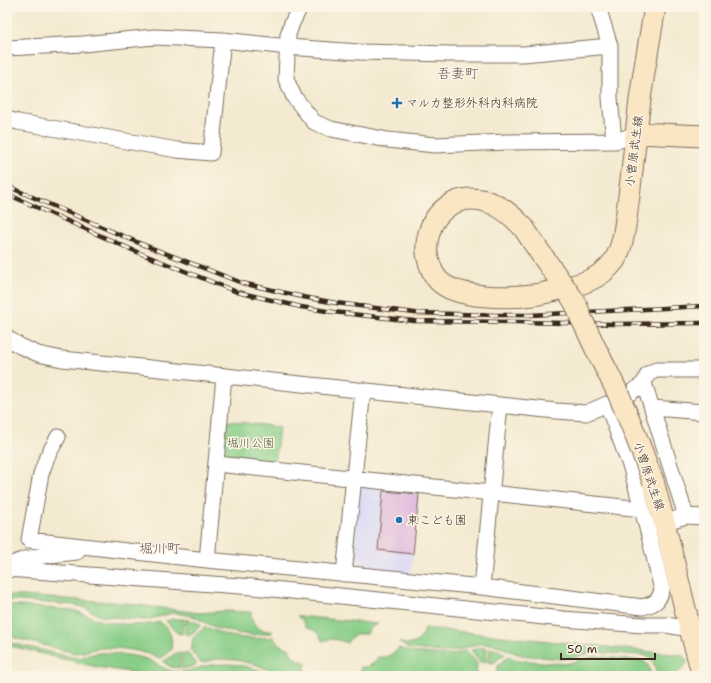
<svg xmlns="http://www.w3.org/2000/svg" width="711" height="683" viewBox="0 0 711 683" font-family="'Shantell Sans','Klee One',sans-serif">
<rect width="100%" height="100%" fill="#fcf5e5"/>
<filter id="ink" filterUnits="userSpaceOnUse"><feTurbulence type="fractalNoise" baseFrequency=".025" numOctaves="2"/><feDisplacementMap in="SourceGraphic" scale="8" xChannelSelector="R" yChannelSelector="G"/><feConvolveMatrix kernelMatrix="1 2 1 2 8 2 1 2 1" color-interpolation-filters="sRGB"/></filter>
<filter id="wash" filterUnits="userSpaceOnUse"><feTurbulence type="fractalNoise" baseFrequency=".012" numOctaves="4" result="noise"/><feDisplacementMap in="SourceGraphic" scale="16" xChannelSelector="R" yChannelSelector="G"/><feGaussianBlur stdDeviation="0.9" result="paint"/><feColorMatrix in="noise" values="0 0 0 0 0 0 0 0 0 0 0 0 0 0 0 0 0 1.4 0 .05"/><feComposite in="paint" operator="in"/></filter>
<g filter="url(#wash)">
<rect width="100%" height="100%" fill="#f4ead1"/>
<!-- built -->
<path fill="#d8d7f8" d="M359,484L419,490L411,575L354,571L350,565Z"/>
<!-- green -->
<path fill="#89ce88" stroke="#627c53" d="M229,421L279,427L275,464L230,459L223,452L226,423Z
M7,595L125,603L199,613L226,611L251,612C251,624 259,633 272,630V633L251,635L236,633L216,628L195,617L176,613H173L150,619L144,620L134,619L110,617L101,616L83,607L74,605L7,600Z
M7,605L71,610C83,612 94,620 106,622C124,624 142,627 160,622C171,630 173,637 171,650L159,659C146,650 115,647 100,648C91,649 83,653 75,653L7,636Z
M297,616L378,624C372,626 369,629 367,634C358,633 352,635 347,643C339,639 331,638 322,641C320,633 314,629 306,628C304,622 302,619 297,616Z
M173,619H184L182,634L177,633L166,621Z
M186,619L196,622L201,625L191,635L185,634Z
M205,627C212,629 219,633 226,635C241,639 258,639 273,637C277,644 282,647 289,648C291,657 297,661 306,662L305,670L307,676H282L258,665L236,660L217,659L201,663L191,651L193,638Z
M425,628L682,655L687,660V663L675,676H656C657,667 653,657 643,655L592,652L573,658L561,659L521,655L510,651L502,647L494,644H477L459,650L443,652L423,650L407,648L399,642C411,648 423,641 425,628Z
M7,642L76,658C84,658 89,654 97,653C108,652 132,655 143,658C155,661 164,671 176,672C187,673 196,668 206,666C228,661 253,666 272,676H157L97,667L63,659L7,645Z
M399,648L411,652L443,655H451L466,651L477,663L476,676H359L361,667C368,668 375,664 378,657C389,658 391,654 399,648Z
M479,648H487L486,662H480L471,650Z
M490,648L500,651L505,654L493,663L488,662Z
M176,653H181L179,668L171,667L163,662Z
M183,653L188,654L197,664L192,667L181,669Z
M509,656L512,658L519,660L566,664L596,656L643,661C649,664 651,670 650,676H496L498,665Z"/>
<g id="blocks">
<!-- building -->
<path fill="#d9aedc" d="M383,491L419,494L413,554L378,550Z"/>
</g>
</g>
<g filter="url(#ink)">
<use href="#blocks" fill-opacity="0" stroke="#7c6d5d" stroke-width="1"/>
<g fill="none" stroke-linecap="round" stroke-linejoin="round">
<!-- street casing -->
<g stroke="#7c6d5d" stroke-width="17">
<path id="street" d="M300,7L292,23L288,35L286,79L294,97L314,122L331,129L388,140L435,145L507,142L614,141L620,140L637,133
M598,7L610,46V98L614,141
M7,48L83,44L154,37L223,40L288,47L359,52L451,54H523L610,46
M7,119L18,122L177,150L211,153L223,40
M7,338L20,346L38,354L62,359L141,367L556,411L586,413L607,404L622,399L644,383
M224,376L207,560L482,587L643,607C656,603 658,602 662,590L647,528L631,468L607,404
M653,408L704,412
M58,437L47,457L41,474L29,540L207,560
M217,464L642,509
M686,516L644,383L648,374L656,370H704
M656,525L686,516L704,517
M7,566L25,559L49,555L77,552
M7,569L253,587L563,619L643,625H666L690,629L704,628
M344,574L363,390
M482,587L500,405"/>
</g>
<!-- secondary casing -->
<g stroke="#7c6d5d" stroke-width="23">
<path id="secondary" d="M637,133L704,136
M556,290C579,285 600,280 614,261C625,245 626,215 629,196C633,164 636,132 640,100C644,69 650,38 655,7
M653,481L664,522L690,629L703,676"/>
</g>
<!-- street -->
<use href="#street" stroke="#fff" stroke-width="15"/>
<!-- secondary -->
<use href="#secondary" stroke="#fbe6c4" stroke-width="21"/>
<!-- rail casing -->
<g stroke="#3b2a1e" stroke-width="4.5">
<path id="rail" d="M7,186L139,243L242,283L303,297L336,303L415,313L497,315H530L704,306
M7,194L137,252L237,292L301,307L333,312L414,321L517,322L615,324L704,323"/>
</g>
<!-- rail -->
<use href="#rail" stroke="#fcf5e5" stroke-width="3" stroke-dasharray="9" stroke-linecap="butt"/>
<!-- secondary-bridge casing -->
<g stroke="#7c6d5d" stroke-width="23" stroke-linecap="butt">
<path id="secondary-bridge" d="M556,290C549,292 541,294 533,295C509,298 457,299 439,281C435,277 432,271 430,265C426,255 426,243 429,233C433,217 446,204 462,200C484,195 505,208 520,224C524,227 526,232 529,236C535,245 540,253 546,261C555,274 565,287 574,301C577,306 579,312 581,318C587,329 592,342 598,353C606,370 616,387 623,405C634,430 643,455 653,481"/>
</g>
<!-- secondary-bridge -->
<use href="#secondary-bridge" stroke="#fbe6c4" stroke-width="21"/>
</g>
</g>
<!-- markers -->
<g fill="#1f6fb2" stroke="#fcf5e5" stroke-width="1.5">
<path d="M395 97h4v4h4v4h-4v4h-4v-4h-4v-4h4z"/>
<circle cx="399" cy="520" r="4"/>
</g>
<g text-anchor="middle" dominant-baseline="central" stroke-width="3" stroke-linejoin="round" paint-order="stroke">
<!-- poi labels -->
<g font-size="12" fill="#3b2a1e" stroke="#fcf5e5" text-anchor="start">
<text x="406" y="103">マルカ整形外科内科病院</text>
<text x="407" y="520">東こども園</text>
</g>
<!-- street labels -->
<g font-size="12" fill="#3b2a1e" stroke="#fcf5e5">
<text transform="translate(634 151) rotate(-83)">小曽原武生線</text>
<text transform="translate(649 476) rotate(71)">小曽原武生線</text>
</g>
<!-- park labels -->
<g font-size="12" fill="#525b3e" stroke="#fcf5e5">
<text x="251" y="443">堀川公園</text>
</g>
<!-- quarter labels -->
<g font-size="14" fill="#725860" stroke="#fcf5e5">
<text x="458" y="73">吾妻町</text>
<text x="160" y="548">堀川町</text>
</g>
</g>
<!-- margin -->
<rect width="711" height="683" fill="none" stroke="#fcf5e5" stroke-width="24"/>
<!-- scale -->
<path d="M561 653v6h94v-6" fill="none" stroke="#3b2a1e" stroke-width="2"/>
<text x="567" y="653" font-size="12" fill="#3b2a1e" stroke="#fcf5e5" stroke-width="3" paint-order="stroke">50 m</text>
</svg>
